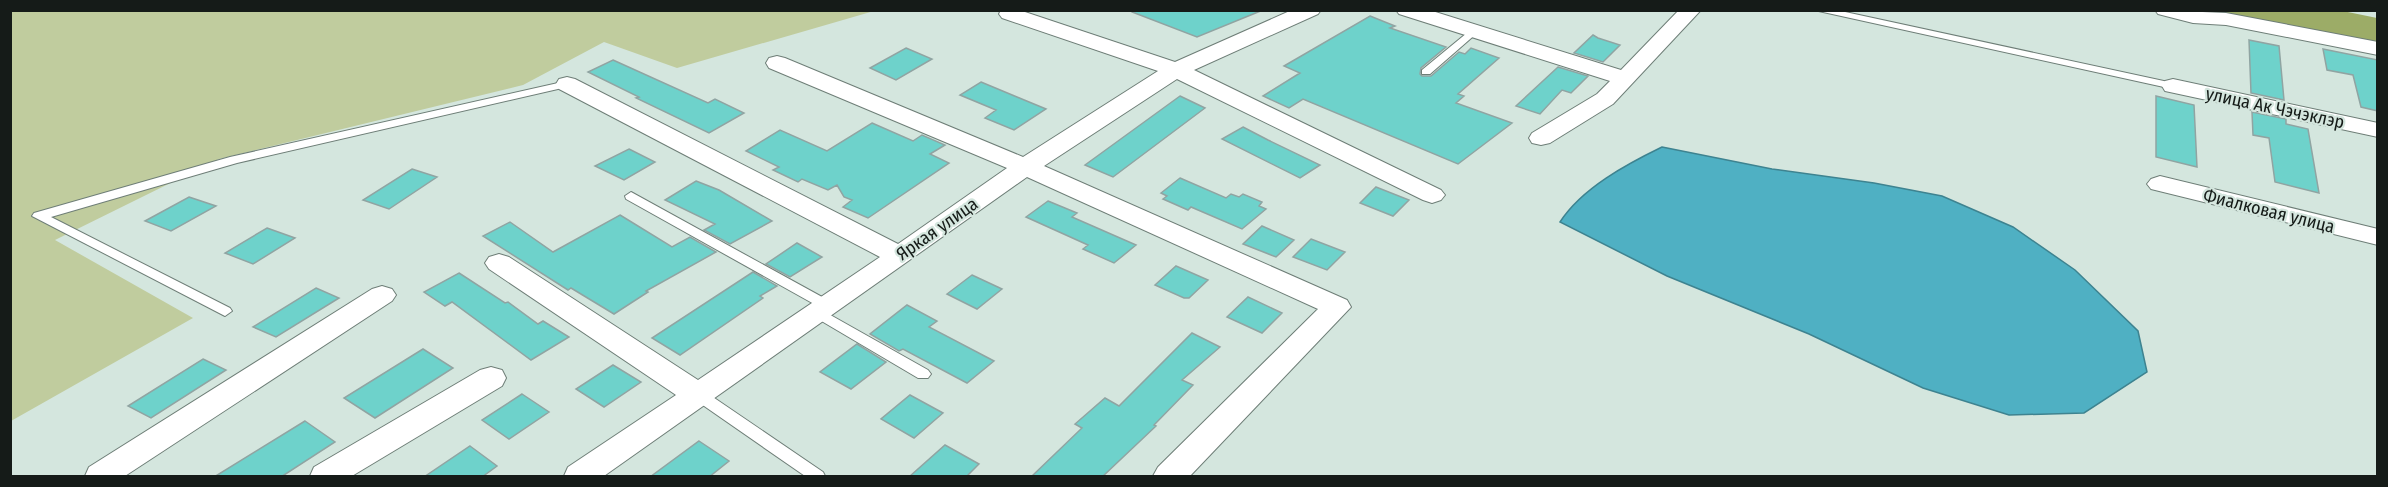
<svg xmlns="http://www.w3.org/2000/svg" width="2388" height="487" viewBox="0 0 2388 487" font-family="'Fira Sans Condensed',sans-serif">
<rect width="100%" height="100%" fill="#d4e6de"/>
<!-- green -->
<path fill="#c0cc9e" d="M11,11H874L677,68L604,42L523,85L219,159L55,240L193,318L11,421Z"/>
<!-- forest -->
<path fill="#9cac67" d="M2338,10L2377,18V46L2207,11Z"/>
<!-- water -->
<path fill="#4fb0c3" stroke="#3e8390" stroke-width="1.5" d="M1662,147L1772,169L1874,183L1942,196L2013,227L2075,270L2138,331L2147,372L2084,413L2009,415L1923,388L1809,334L1667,276L1560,222C1582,188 1627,164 1662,147Z"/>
<!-- building -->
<path fill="#6ed2cb" stroke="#90a4a2" stroke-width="1.5" d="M1132,10H1263L1197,37L1132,12Z
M1370,16L1395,26L1390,28L1446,47L1421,68L1420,74L1422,76H1431L1459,52L1465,54L1471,48L1499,58L1458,94L1464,96L1456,103L1512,123L1458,164L1303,99L1289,108L1263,96L1300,73L1284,66Z
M1593,35L1598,38L1620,45L1603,62L1574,53Z
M2249,40L2279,46L2284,100L2251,93Z
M906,48L932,59L896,80L870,68Z
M2323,49L2378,60V111L2361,107L2353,75L2327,70Z
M613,60L708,103L715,99L744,113L709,133L636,98L639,97L588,72Z
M1558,67L1588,76L1571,93L1562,90L1540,114L1516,106Z
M981,82L1017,97L1046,109L1014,130L985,118L996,110L960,95Z
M1180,96L1205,108L1113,177L1085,165Z
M2156,96L2194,105L2197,167L2156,157Z
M2252,112L2286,119V124L2308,129L2319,193L2275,182L2269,138L2253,135Z
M872,123L913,141L922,135L945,145L930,154L949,163L868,218L843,207L852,200L844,197L837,185L828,190L802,179L798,182L773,170L779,167L746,151L780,130L827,151Z
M1243,127L1268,140L1320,165L1300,178L1222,139Z
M629,149L655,162L624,180L595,166Z
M412,169L437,177L389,209L363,200Z
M1180,178L1226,198L1231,194L1239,197L1243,194L1262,202L1259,206L1266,209L1242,229L1191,207L1188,210L1163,199L1167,196L1161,193Z
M696,181L719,190L772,221L730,244L704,230L715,224L665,200Z
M1376,187L1409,200L1393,216L1360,203Z
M189,197L216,206L171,231L145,221Z
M1048,201L1077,213L1072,217L1136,245L1114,263L1083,249L1088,245L1026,217Z
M620,215L672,247L690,237L716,252L646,291L648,292L614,314L571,288L568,290L483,236L510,222L553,252Z
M1262,226L1294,240L1276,257L1243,244Z
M267,228L295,238L253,264L225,253Z
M1311,239L1345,252L1327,270L1293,257Z
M797,243L822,257L790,277L766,264Z
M1176,266L1208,280L1189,298H1184L1155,285Z
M753,272L777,286L760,296L763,298L680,355L652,338Z
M459,273L505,303L508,302L538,324L543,321L569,337L531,360L452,302L445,306L424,292Z
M972,275L1002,289L977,309L947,294Z
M316,288L339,298L276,337L253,327Z
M1248,297L1282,313L1262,333L1227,317Z
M907,305L937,321L929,327L994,361L967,383L903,349L899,351L870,334Z
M1192,333L1220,347L1182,380L1193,385L1154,425L1156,426L1102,477H1031L1082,428L1075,424L1105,398L1119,406Z
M857,344L886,362L851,389L820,372Z
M423,349L453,368L375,418L344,398Z
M203,359L226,370L151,418L128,406Z
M613,365L641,382L604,407L576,389Z
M522,394L549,412L509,439L482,420Z
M910,395L943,413L914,438L881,419Z
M305,421L335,442L281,477H214Z
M699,441L729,461L709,477H650Z
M945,445L979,464L966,477H909Z
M470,446L497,466L482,477H424Z"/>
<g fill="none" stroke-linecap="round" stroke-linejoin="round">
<!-- lane casing -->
<g stroke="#6e7e77" stroke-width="2">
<path id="lane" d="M1814,10H1836L2173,83L2179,86L2173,89Z
M1473,28L1478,31L1477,33L1430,74H1422V70Z
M567,81L571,82V86L237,163L51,217L230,308L232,311L225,316L32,216L34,213L230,157Z
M631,192L833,303L835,306L833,309H823L626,199L625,196Z
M818,308L928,370L931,374L928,378H918L813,316L811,313Z
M699,390L704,391L823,472L825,476H805L694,399L691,395L694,391Z"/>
</g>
<!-- street casing -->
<g stroke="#6e7e77" stroke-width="2">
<path id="street" d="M1001,10H1019L1175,62L1292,10H1321L1318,14L1194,70L1441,190L1445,195L1441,200L1432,203L1423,200L1177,79L1044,166L1347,300L1351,307L1190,476H1153L1158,467L1318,309L1027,177L604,476H564L568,467L676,395L489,269L485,263L489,257L499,254L509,257L698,380L880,257L559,89L556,84L559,79L567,77L575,79L898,244L1007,168L769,68L766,63L769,58L777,56L785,58L1023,157L1158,71L1002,18L999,14Z
M1396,10H1429L1621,70L1679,10H1701L1613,104L1550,143L1541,145L1532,143L1529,138L1532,133L1597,94L1610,81L1399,14Z
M2155,10L2226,13L2378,42V55L2226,25L2193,23L2158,14Z
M2173,79L2378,123V137L2165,91L2162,86L2165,81Z
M2160,176L2378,229V245L2151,189L2147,184L2151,179Z
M382,286L392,289L396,295L392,301L125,476H85L89,467L372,289Z
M491,367L502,370L506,378L502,386L352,476H310L314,467L480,370Z"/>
</g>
<!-- lane -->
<use href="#lane" fill="#fff" fill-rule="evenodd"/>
<!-- street -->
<use href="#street" fill="#fff" fill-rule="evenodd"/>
</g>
<g text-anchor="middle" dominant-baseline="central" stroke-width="4.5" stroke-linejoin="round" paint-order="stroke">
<!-- street labels -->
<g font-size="18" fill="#151b18" stroke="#d4e6de">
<text transform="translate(2275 108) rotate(12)">улица Ак Чэчэклэр</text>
<text transform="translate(2269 211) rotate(14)">Фиалковая улица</text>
<text transform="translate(937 229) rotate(-35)">Яркая улица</text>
</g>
</g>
<!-- border -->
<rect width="2388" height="487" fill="none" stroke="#151b18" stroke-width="24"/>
</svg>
